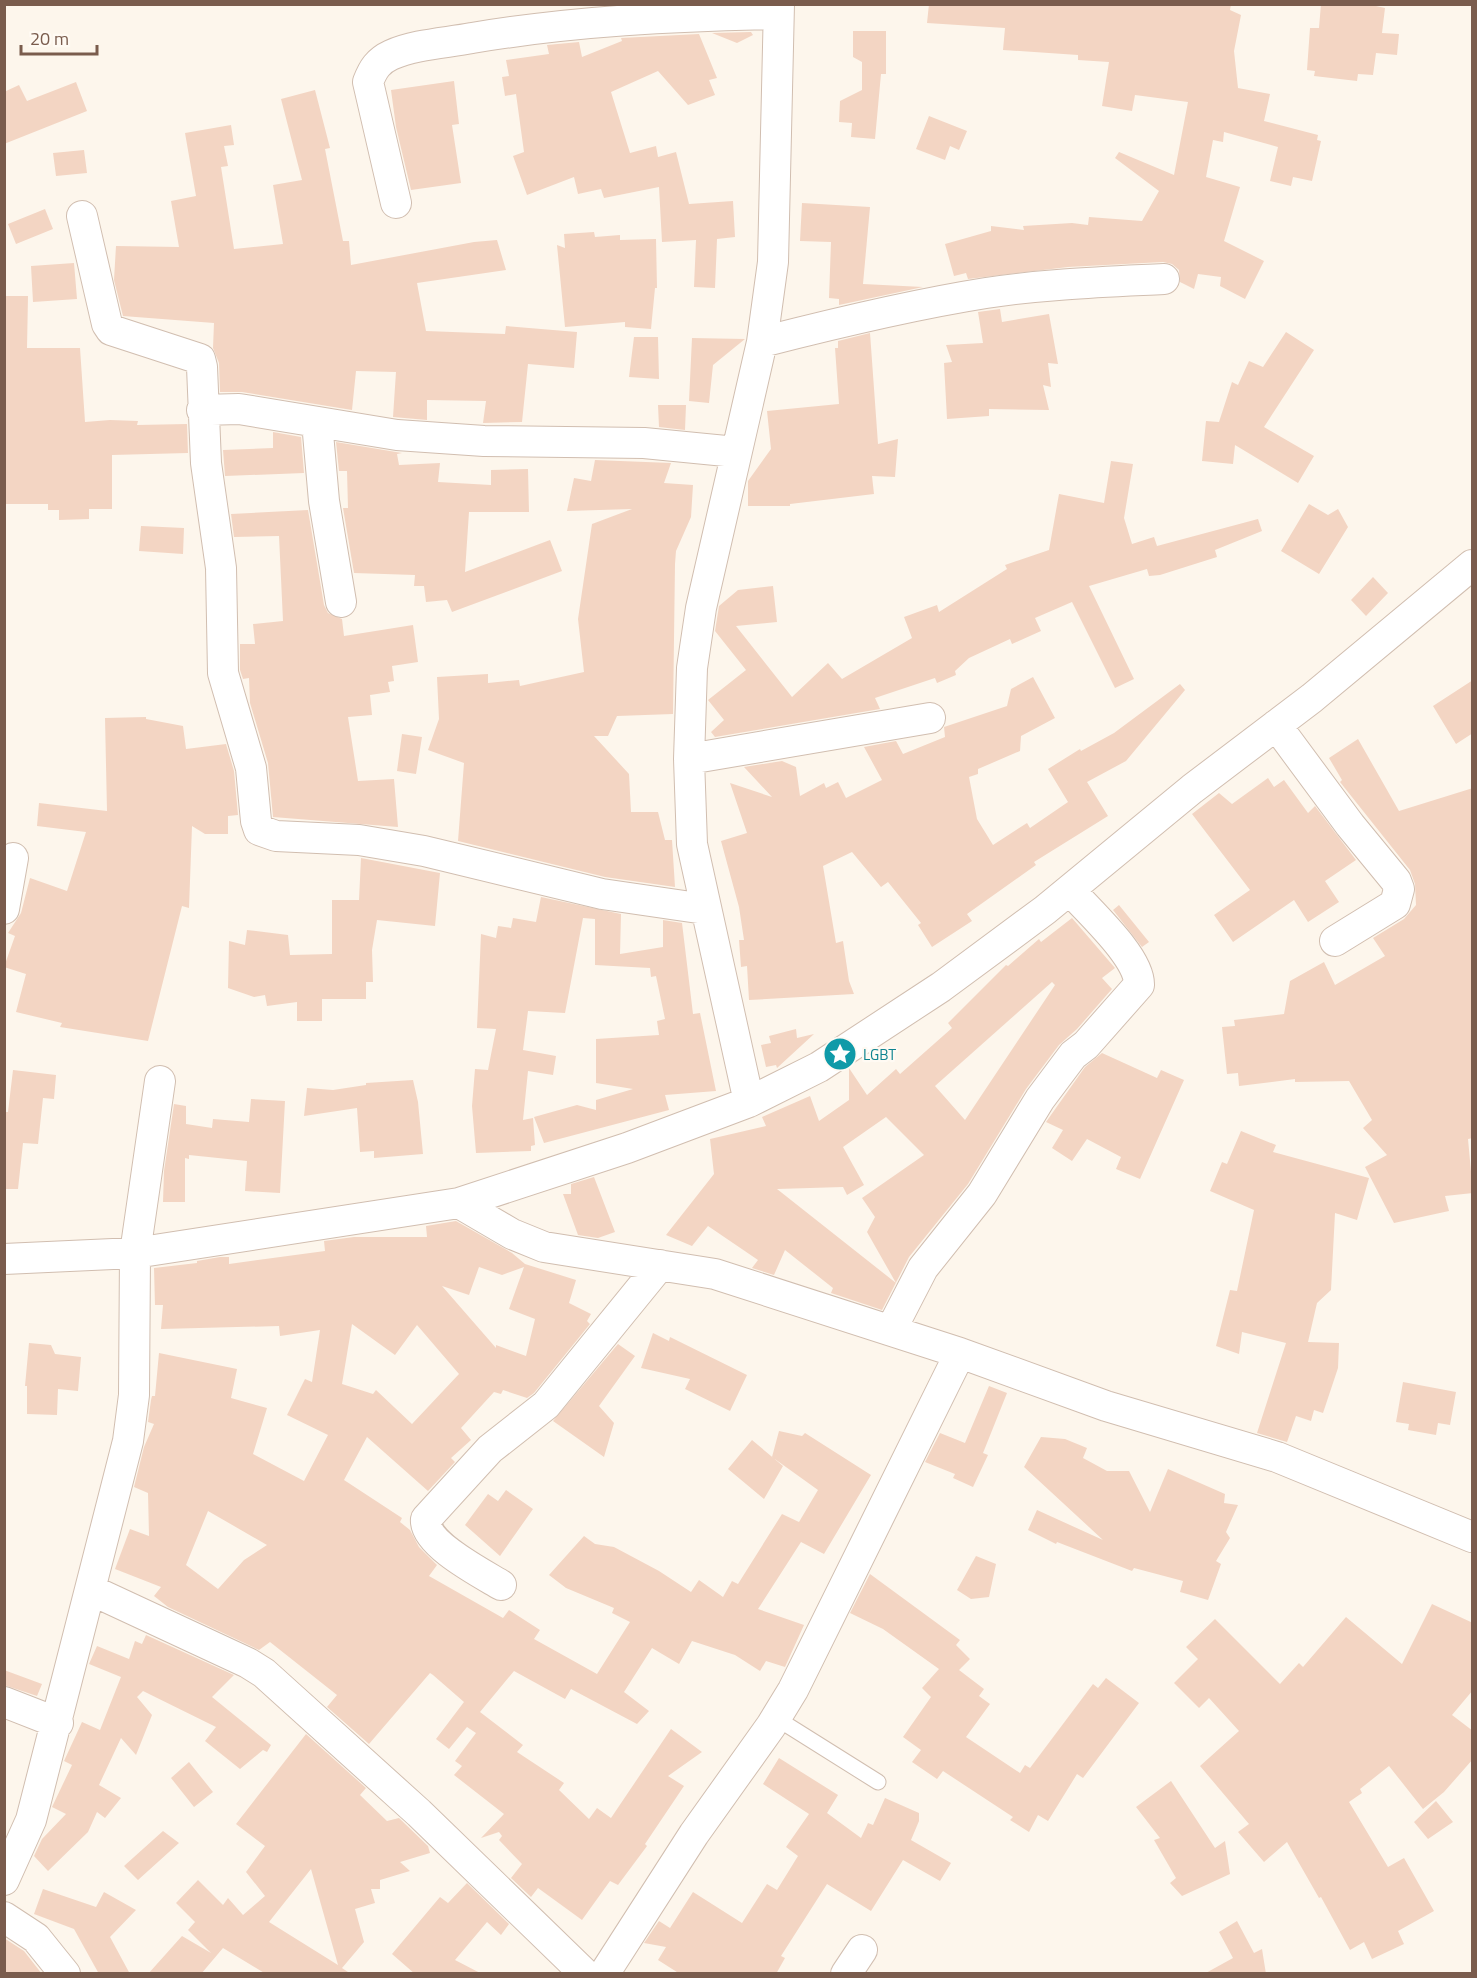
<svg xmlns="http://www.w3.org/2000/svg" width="1477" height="1978" viewBox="0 0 1477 1978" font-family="'Titillium Web',sans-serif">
<rect width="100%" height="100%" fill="#fdf6ec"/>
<!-- building -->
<path fill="#f3d5c3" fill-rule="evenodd" d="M929,4H1231L1230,10L1241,15L1234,51L1238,88L1270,94L1264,121L1318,135L1317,140L1321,141L1312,181L1293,177L1291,186L1270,181L1278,147L1224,132L1223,142L1213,140L1206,177L1240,187L1224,241L1264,261L1245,299L1220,286L1221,277L1198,274L1194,289L1180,282L1179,270L1172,264L1163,262L1068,267L968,279L966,273L954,276L945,244L991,231V226L1024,230L1023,226L1072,223L1088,225L1089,217L1142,221L1159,191L1115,158L1119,152L1174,175L1188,102L1135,95L1132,111L1102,106L1109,62L1078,60V55L1003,50L1005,28L927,23Z
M1321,4H1367L1385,8L1382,33L1399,34L1397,55L1376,53L1373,75L1358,74L1357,81L1314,76L1315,71L1307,70L1310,28H1319Z
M853,31H886V74H881L875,139L851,137L852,123L839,122L840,101L862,90V62L853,57Z
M751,32L753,35L737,43L712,33Z
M699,34L717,78L709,80L715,95L688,105L658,71L611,92L630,153L656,146L658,157L676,152L689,204L733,201L735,237L717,239L715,288L694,287L696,240L662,242L659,187L604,198L601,189L578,194L574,177L527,195L513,156L524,152L516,94L505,96L502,77L509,76L506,60L549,54L547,45L579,42L582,57L622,41L621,38Z
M454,81L459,124L452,125L461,183L411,190L396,127L391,90Z
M76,82L87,111L4,144V92L19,85L27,101Z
M315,90L330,148L325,149L343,241H349L351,265L474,242L497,240L506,270L417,283L426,331L505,334L506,326L577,332L574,368L528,364L522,422L483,423L486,401L427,400V420L393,417L396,372L356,371L352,410L242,392H220L219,363L213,348L214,323L123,316L114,280L116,246L179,247L171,201L196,196L185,133L231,125L234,145L224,146L228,166L221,167L234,249L283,244L273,185L302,180L281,99Z
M929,116L967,131L959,150L950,146L945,160L916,149Z
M84,150L87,173L56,176L53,153Z
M802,203L870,207L863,284L923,287L839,305V299L829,298L831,242L800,241Z
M45,209L53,229L16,244L8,224Z
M594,232L595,237L620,235V240L656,239L657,288H655L651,329L625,327V322L565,327L557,245L565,248L564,234Z
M74,263L77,299L33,302L31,266Z
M4,296H28L27,348H80L85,422L110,420L138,421L137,425L187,424L188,453L112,455V509H89V519L59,520V510H48V504H4Z
M1000,309L1002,322L1049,314L1058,364L1048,363L1051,387L1043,385L1049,410L989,409V416L947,419L944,363L952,362L946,345L983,343L978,312Z
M1286,332L1314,350L1264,427L1314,456L1298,483L1235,445L1233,464L1202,461L1206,421L1219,422L1232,382L1238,385L1249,361L1263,367Z
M870,333L878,444L898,439L895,477L872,476L874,494L790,504V506H748V481L771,449L767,411L839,404L835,348H838V341Z
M634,337H658L659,379L629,377Z
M692,338L745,339L713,365L709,403L689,401Z
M658,405H686L685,430L659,427Z
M273,432L301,437L304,473L225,476L223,450L273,448Z
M336,442L402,453L397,454L399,465L440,463L438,482L491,485V470L528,469L529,512H469L465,572L550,540L562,571L452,612L447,600L426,602L424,586H414L415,575L354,573L343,508H348L347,471H339Z
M595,460L671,463L664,483L693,485L691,517L676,551L675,564L673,714L617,716L608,736H594L629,774L631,812H658L665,840H672L675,887L605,877L458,841L464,763L428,750L439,719L437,677L488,674V683L519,680L520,686L584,672L578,619L592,524L632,509L567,511L574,478L591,481Z
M1111,461L1133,464L1124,518L1132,544L1154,537L1157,546L1258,519L1262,531L1215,550L1217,557L1160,575L1149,576L1147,569L1089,586L1134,679L1115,688L1072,602L1035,618L1041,631L1012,644L1010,639L969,658L955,671L956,675L937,683L935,678L875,698L880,709L715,737L711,732L724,720L708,700L746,670L715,631L719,606L738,590L773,586L777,622L736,626L792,697L828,663L842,679L912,638L904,617L937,605L939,612L1007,569L1005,565L1049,550L1059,494L1104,503Z
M1309,504L1328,515L1338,509L1348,527L1319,574L1281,551Z
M308,510L324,605L328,613L342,619L344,636L413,625L418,662L392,666L394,681L388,682L390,692L370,695L372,715L348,717L358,781L394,779L398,827L273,817L268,763L250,703L249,678L243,679L240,670V644H255L253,624L283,621L279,536L234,537L231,514Z
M141,526L184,528L183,554L139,551Z
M1373,577L1388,593L1366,616L1351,600Z
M1033,677L1055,718L1021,736L1020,751L978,769V774L969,777L977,819L993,845L1027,823L1030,828L1068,802L1048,769L1080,749L1081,751L1114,733L1180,684L1185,690L1126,761L1087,782L1108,816L1034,862L1036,865L967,914L972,921L932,947L918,925L921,923L888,882L881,887L852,852L823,866L836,943L843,941L849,981L854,994L749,1000L747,966L741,967L739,940H744L739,907L721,841L747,833L730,783L772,797L744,767L782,761L796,767L800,796L824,783L826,788L838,782L846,798L882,780L864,747L896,741L903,754L945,737L944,727L1007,706L1011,689Z
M1473,680V733L1456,744L1433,706Z
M146,717V719L183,726L186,749L226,744L234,771L238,815L228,816V834H205L192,826L189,908L182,906L148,1041L60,1027L62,1023L16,1012L26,974L4,967L15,936L8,933L21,913L30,878L67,891L86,832L37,826L39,803L107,811L105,718Z
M402,734L422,737L416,774L397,771Z
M1358,739L1399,811L1473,788V1138L1468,1139L1473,1193L1445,1196L1449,1211L1394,1223L1365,1167L1387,1155L1363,1128L1372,1120L1349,1081L1295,1082V1079L1239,1086L1238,1073L1227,1074L1222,1027L1235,1026L1234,1020L1284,1014L1290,981L1324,962L1335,985L1385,956L1373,938L1404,919L1416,905L1415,884L1410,870L1340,782L1342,780L1329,758Z
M1268,778L1274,787L1284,780L1308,813L1315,806L1356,860L1325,881L1339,902L1308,922L1294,900L1233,942L1214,915L1250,890L1192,814L1219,793L1232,804Z
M361,858L440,873L435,926L377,920L372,950L373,982H366V999H322V1021H297V1002L267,1006L265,995L254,997L228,988L229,941L245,945L247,930L288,935L290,955L332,954V900H359Z
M541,897L621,914L620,954L663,947V920L682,923L693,1014L700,1013L716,1091L665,1095L669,1110L544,1143L534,1117L577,1105L596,1110V1100L633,1089L596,1083V1039L659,1035L657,1021L665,1019L656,976L651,977L650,968L595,965V919L583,918L565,1013L528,1011L523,1050L556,1056L553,1075L528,1071L523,1120L533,1118L535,1145L531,1146V1151L476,1153L472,1106L475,1069L488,1070L496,1029L477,1028L481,934L496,938L498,926L511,928L513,918L536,922Z
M1119,905L1149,942L1142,947L1113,910Z
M1072,918L1115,968L1102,978L1112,989L1077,1029L1059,1045L1026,1089L968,1184L909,1257L882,1310L831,1293L833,1288L785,1250L774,1275L752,1268L758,1260L708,1226L692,1246L666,1235L714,1174L710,1139L766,1126L762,1117L810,1096L819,1121L849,1100V1068L867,1095L896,1069L900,1074L952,1028L948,1023L1006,965L1008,966L1039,939L1041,942ZM1052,982L1055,985L965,1120L935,1086ZM886,1117L924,1155L862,1198L875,1217L867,1232L896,1283L777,1189L843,1187L847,1195L864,1185L843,1147Z
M796,1029L797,1038L814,1034L777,1068L776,1065L766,1067L761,1045L771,1043L769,1036Z
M1102,1053L1157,1078L1161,1070L1184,1080L1140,1179L1116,1169L1121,1157L1087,1139L1072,1161L1052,1148L1063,1130L1046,1122L1085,1067Z
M13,1070L56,1075L54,1099L43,1098L38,1144L23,1143L18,1189H4V1112H8Z
M413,1080L418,1102L423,1154L374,1158V1151L360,1152L357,1108L304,1116L307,1088L333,1090L366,1085V1083Z
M251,1099L285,1101L280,1193L245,1191L247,1161L189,1155V1159L185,1158V1202H163L164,1171L174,1104L186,1106V1124L212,1128L213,1119L249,1122Z
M1241,1131L1276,1145L1273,1152L1369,1178L1357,1220L1335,1213L1331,1290L1317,1303L1308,1342L1339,1343L1338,1368L1323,1413L1314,1410L1311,1421L1296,1416L1287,1442L1257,1433L1286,1343L1242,1332L1239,1354L1216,1346L1230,1290L1237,1291L1254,1210L1210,1191L1222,1162L1227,1164Z
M594,1177L615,1232L598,1238L578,1235L563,1194H571V1184Z
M456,1221L512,1253L525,1264L576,1280L569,1303L591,1314L587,1321L590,1324L534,1393L527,1398L503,1390L501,1394L494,1392L461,1428L471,1440L451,1458L455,1462L428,1491L367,1437L344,1480L402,1518L400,1522L410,1530L419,1547L437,1565L429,1576L503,1618L509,1610L540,1630L534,1639L597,1674L630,1622L612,1613L614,1608L566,1588L549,1575L584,1536L595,1544L614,1547L659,1571L691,1592L699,1580L723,1597L732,1581L738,1584L782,1514L799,1522L818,1490L772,1457L779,1431L802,1436L805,1433L871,1475L824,1554L801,1542L758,1609L804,1625L785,1667L766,1661L760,1671L735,1655L692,1641L679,1664L652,1648L624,1692L649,1711L637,1724L571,1689L565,1699L514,1671L480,1712L523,1745L517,1752L564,1783L559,1790L589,1819L597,1808L611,1818L671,1729L702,1752L668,1776L684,1786L645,1844L647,1846L618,1885L610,1881L582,1920L538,1888L531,1897L511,1878L522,1864L499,1840L502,1836L499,1832L481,1838L504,1814L454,1775L462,1766L455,1761L476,1733L467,1727L449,1749L436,1739L464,1702L433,1675L430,1673L369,1744L327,1707L337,1695L270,1642L259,1650L168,1607L154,1596L161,1587L115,1569L130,1529L149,1536L148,1493L134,1487L144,1447L154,1424L148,1422L151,1400L152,1396H155L159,1353L237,1369L231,1398L267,1408L253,1454L304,1481L328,1435L287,1415L305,1379L312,1382L320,1330L280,1336L279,1326L161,1329L163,1305H155L154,1268L197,1263V1261L220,1257H229V1264L325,1251L324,1241L354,1237H427L426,1226ZM479,1267L502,1275L524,1267L509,1309L535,1319L526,1356L496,1345V1348L442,1286L469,1295ZM352,1324L395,1355L417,1325L459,1374L412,1424L376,1390L373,1394L342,1384ZM208,1511L267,1545L244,1560L218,1589L186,1565Z
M653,1333L669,1341L670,1337L747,1375L730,1411L685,1389L690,1379L641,1368Z
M29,1343L51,1345L55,1354L81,1357L78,1391L58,1389L57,1415L27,1414V1386H25Z
M618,1344L635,1356L599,1406L614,1423L604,1457L553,1421Z
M1403,1382L1456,1392L1450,1425L1438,1423L1436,1435L1408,1430L1409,1424L1396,1422Z
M989,1386L1007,1393L983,1453L988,1455L973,1487L953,1478L955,1474L925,1462L940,1433L965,1443Z
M1041,1437L1065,1439L1087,1448L1083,1458L1107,1471H1129L1150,1512L1168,1469L1225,1494L1224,1503L1238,1505L1226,1532L1230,1538L1216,1561L1221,1564L1208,1600L1180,1592L1183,1581L1134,1568L1132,1571L1057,1542L1056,1544L1028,1530L1037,1510L1103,1540L1024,1467Z
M752,1440L783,1466L764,1499L728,1469Z
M506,1490L533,1509L500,1556L465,1525L488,1494L498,1501Z
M976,1556L996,1564L989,1597L971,1599L957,1590Z
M870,1574L960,1640L956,1645L970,1659L959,1670L984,1689L979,1696L990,1704L966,1737L1020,1773L1025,1765L1030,1768L1093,1684L1098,1688L1106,1678L1139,1703L1083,1778L1077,1774L1048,1821L1038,1815L1029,1832L1010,1820L1013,1817L943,1771L937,1779L912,1762L921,1750L903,1737L931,1697L922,1688L939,1669L883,1629L850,1613Z
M1432,1604L1473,1623V1690L1452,1715L1473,1731V1759L1444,1792L1423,1809L1389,1766L1360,1789L1362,1793L1349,1802L1388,1867L1404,1858L1434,1911L1398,1931L1404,1944L1372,1959L1364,1942L1350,1950L1321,1897L1319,1898L1287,1842L1264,1862L1238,1832L1249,1824L1200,1766L1239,1731L1209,1698L1199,1708L1174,1683L1198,1659L1186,1647L1215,1619L1280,1684L1299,1663L1303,1667L1346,1617L1402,1664Z
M146,1635L234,1675L212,1697L271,1745L267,1752L263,1750L240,1769L205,1741L216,1727L143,1691L137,1697L152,1715L136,1755L121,1738L99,1785L121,1798L105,1818L97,1812L88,1832L48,1871L34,1856L42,1839L66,1814L52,1807L72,1765L64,1761L82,1722L100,1730L121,1677L89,1664L97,1646L129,1659L135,1641L142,1644Z
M4,1670L42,1684L37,1696L4,1685Z
M306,1734L366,1788L360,1795L387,1821L399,1818L428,1846L430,1853L400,1862L410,1871L380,1880V1889H371L375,1903L355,1909L364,1942L342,1968L351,1974H266L223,1948L201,1974H148L182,1936L211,1953L188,1930L195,1922L176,1903L198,1880L223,1905L228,1898L243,1915L265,1896L246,1872L265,1846L236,1824ZM311,1869L338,1965L269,1922Z
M779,1758L838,1795L827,1813L861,1838L868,1823L873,1825L885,1798L919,1813V1821L911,1840L951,1863L940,1881L903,1860L871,1911L827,1884L781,1956L785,1958L776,1974H680L658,1960L666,1947L644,1943L659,1921L670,1928L693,1892L742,1923L767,1884L777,1890L798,1856L786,1847L809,1814L763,1784Z
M189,1762L213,1792L194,1807L171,1778Z
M1171,1781L1215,1848L1225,1841L1230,1874L1182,1896L1170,1883L1176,1878L1154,1840L1160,1838L1136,1807Z
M1436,1801L1453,1822L1428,1839L1414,1822Z
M163,1831L179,1843L138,1880L124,1866Z
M467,1883L509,1924L501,1935L487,1922L455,1960L482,1974H415L392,1954L440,1897L448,1903Z
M43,1889L96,1907L104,1892L136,1910L110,1937L130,1974H99L74,1929L34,1914Z
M1237,1921L1254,1953L1262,1949L1266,1974H1204L1233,1958L1219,1932Z
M4,1938L24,1951L42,1974H4Z"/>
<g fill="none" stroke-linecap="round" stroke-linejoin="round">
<!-- service casing -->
<g stroke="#d1beb0" stroke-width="17">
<path id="service" d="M776,1718L878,1782"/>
</g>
<!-- minor casing -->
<g stroke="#d1beb0" stroke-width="32">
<path id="minor" d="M396,203L368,82C373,69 378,61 391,55C416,44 446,43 472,38C574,21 675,16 778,14
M82,216L107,324L111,330L200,359L202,367L206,463L221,568L223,673L251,768L256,821L259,830L276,836L359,840L424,851L602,894L705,909
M762,342C836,323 910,305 986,293C1045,284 1104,282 1164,279
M202,410L239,409L397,435L484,441L644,443L736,452
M317,422L324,501L341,602
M1276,725L1350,825L1396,881L1399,889L1395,904L1335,941
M689,759L930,718
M4,909L13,858
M749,1102L692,844L689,759L692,668L701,608L762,342L773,262L779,4
M459,1203L512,1234L544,1247L715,1274L960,1353L1106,1406L1277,1457L1472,1537
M4,1259L135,1253L459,1203L627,1148L749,1102L819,1067L941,987L1045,910L1192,789L1312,698L1472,565
M891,1330L923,1268L982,1194L1040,1099L1073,1055L1086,1045L1139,985C1140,957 1088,911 1070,890
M501,1585C481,1573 423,1543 426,1519L490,1449L546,1405L660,1265
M91,1590L248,1663L264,1673L419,1813L585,1974
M4,1702L58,1723
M4,1880L31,1820L128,1441L134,1395L135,1253L160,1081
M4,1917L36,1938L65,1974
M604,1974L694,1834L771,1726L793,1690L960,1353
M846,1974L862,1950"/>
</g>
<!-- service -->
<use href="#service" stroke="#fff" stroke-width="15"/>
<!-- minor -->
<use href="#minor" stroke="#fff" stroke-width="30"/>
</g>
<!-- icons -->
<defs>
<g id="sight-disc" transform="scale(1.725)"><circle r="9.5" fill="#0f9aa8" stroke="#fffaf3"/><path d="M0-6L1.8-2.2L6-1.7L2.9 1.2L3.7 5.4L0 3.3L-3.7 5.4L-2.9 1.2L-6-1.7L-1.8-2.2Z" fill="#fff"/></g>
</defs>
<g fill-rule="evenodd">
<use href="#sight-disc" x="840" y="1054"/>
</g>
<g text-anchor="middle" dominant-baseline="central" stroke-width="4.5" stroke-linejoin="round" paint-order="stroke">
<!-- culture labels -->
<g font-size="15" fill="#0d838f" stroke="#fffaf3" text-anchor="start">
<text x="863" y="1054">LGBT</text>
</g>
</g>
<!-- border -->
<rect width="1477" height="1978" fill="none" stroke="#7a5c4d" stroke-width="12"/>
<!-- scale -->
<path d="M21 45v9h76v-9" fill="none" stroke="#7a5c4d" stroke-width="3"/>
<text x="30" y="45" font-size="18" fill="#7a5c4d" stroke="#fffaf3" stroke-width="4.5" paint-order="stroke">20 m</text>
</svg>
